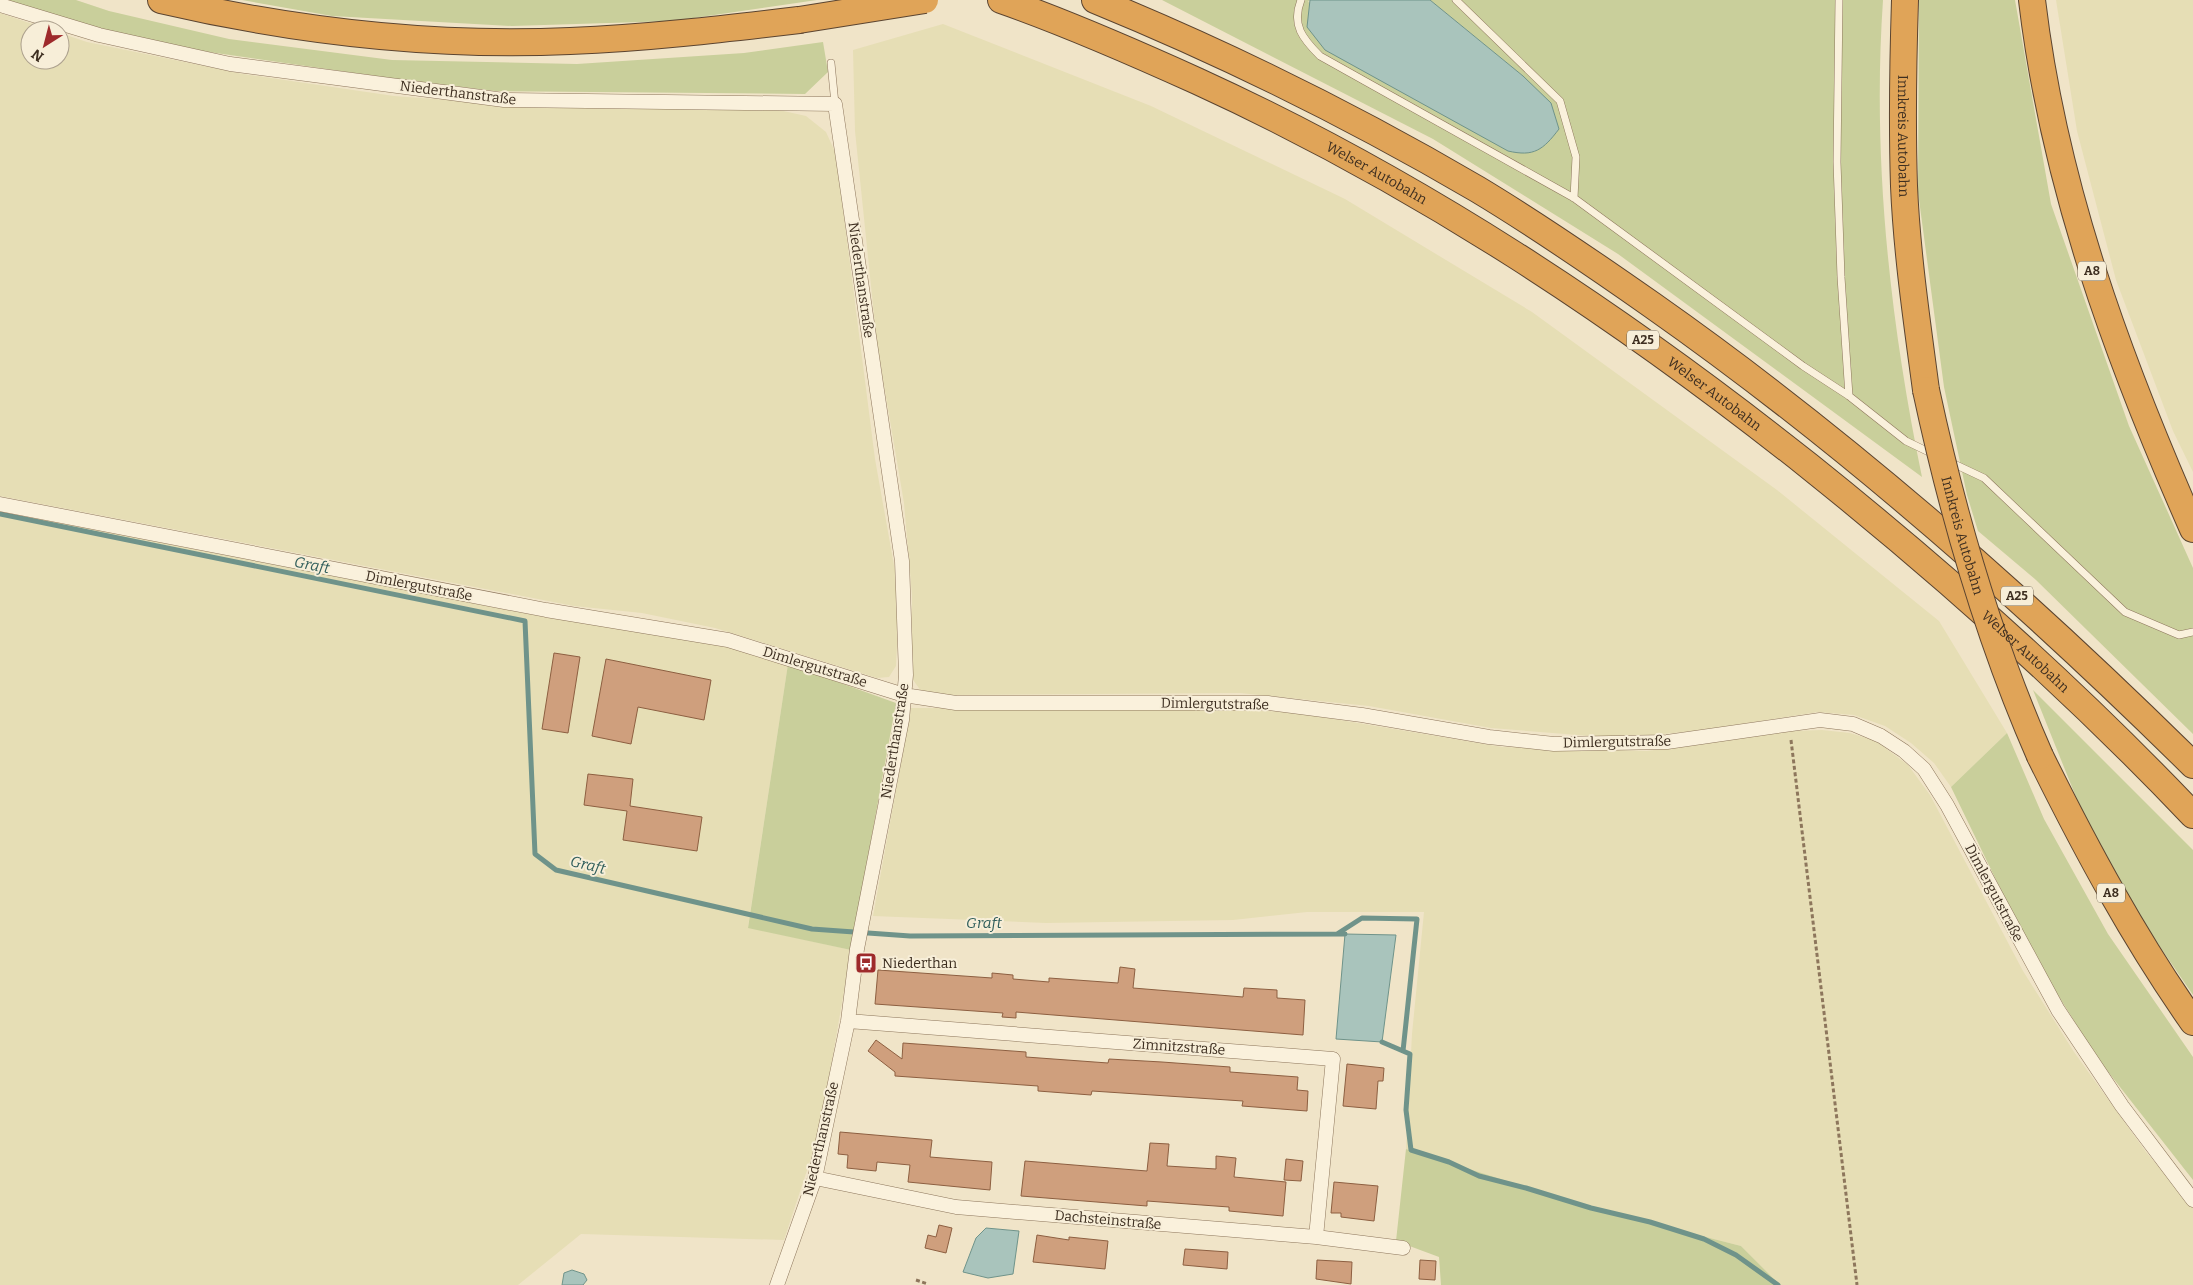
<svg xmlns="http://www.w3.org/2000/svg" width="2193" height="1285" viewBox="0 0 2193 1285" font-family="Bitter,serif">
<rect width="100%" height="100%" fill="#f0e4c8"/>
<!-- farmland -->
<path fill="#e6deb5" d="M2056,0H2193V472L2173,431L2116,280L2077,131Z
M0,13L50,30H30V60H60V33L87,42L243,74L394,96L556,108L779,110L806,116L826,132L836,154L875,459L895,571L898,622L896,666L889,677L877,678L715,628L642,613L574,606L0,496Z
M943,24L1151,106L1345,199L1532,312L1777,490L1939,621L2007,733L1951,787L1934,763L1911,743L1885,726L1854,715L1818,712L1696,731L1616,738L1491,728L1369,706L1240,693L940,695L921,691L911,677L912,595L904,503L877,344L855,131L853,50Z
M0,511L523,613L570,621L642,629L732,646L788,664L748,927L851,950L820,1131L784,1240L581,1234L518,1285H0Z
M911,708L1198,709L1292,712L1502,747L1647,751L1792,731L1822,730L1850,733L1876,741L1908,765L1930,795L2023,971L2074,1052L2146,1152L2193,1207V1285H1780L1741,1246L1589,1207L1406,1149L1412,1034L1424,912H1307L1233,920L1046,923L873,916Z"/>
<!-- green -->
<path fill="#c9cf9b" d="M0,0H76L109,11L229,39L392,60L577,64L744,53L823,42L828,72L805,94L495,91L389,78L188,49L67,21Z
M242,0H817L673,21L512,26L332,16Z
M1162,0H1310L1308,2L1523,76L1430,0H1883C1872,160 1890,321 1922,477L1618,254L1433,139Z
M1919,0H2015L2051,204L2129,426L2193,568V734L2036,580L1978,531L1967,495L1944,387L1918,192Z
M788,664L896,703L851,950L748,928Z
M2033,690L2193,850V995L2143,922L2080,807Z
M2007,733L2044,819L2108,934L2193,1057V1180L2098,1059L2031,952L1951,787Z
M1406,1149L1589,1207L1741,1246L1780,1285H1441L1439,1257L1396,1241Z"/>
<!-- water -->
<path fill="#a9c4bc" stroke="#6f938a" d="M1310,0H1430L1523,76L1551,103L1559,129C1543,150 1534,157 1508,151L1325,50L1307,27Z
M1345,934L1396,935L1382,1042L1336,1039Z
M986,1228L1019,1231L1013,1274L988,1278L963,1272L976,1238Z
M572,1270L584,1274L587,1280L583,1285H562L564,1273Z"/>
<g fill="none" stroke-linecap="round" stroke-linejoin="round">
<!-- stream -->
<path stroke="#6f938a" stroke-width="5" d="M0,514L525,621L535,854L556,870L812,929L910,936L1345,934
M1337,934L1362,918L1417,919L1403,1051
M1382,1042L1410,1054L1406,1110L1411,1150L1449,1162L1479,1176L1526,1188L1591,1208L1650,1222L1704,1239L1736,1255L1778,1285"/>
</g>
<!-- building -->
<path fill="#cf9f7d" stroke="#8d5f41" d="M554,653L580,657L568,733L542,729Z
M606,659L711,680L704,720L638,707L631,744L592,736Z
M588,774L633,779L630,806L702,817L697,851L623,840L627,811L584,805Z
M1120,967L1135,969L1133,988L1243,997L1244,988L1277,990V998L1305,1000L1303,1035L1016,1012V1018L1002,1017L1003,1013L875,1004L878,970L992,978V973L1013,975V979L1049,982V978L1118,983Z
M876,1040L902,1059L903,1043L1026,1052V1057L1108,1063L1109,1059L1162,1062L1230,1067V1072L1298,1077L1297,1090L1308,1091L1307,1111L1242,1106L1243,1101L1092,1091L1091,1095L1038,1091V1086L895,1076V1072L868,1051Z
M1347,1064L1384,1068L1383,1081H1378L1376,1109L1343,1106Z
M840,1132L932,1140L930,1157L992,1162L990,1190L908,1182L910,1165L877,1162L876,1171L847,1168L848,1155L838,1154Z
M1150,1143L1169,1144L1167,1166L1216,1169V1156L1236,1158L1234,1177L1286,1182L1283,1216L1229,1211V1207L1147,1201V1206L1021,1196L1025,1161L1147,1171Z
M1286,1159L1303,1161L1301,1181L1284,1180Z
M1334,1182L1378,1186L1374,1221L1341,1217V1213H1331Z
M939,1225L952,1228L946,1253L925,1248L928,1235L936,1237Z
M1037,1235L1069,1240V1237L1108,1241L1105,1269L1033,1262Z
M1185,1249L1228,1252L1227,1269L1183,1265Z
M1317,1260L1352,1262L1351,1284L1316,1279Z
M1420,1260L1436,1261L1435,1280L1419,1279Z"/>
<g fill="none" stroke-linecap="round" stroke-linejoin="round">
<!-- service casing -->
<g stroke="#8d765c" stroke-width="8">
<path id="service" d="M1301,0C1291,25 1303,39 1320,56L1574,198L1803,366L1849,396L1906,441L1933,454
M1456,0L1560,101L1576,157L1574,198
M1839,0L1837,162L1841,277L1849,396
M831,63L835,104
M1950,462L1984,478L2125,612L2179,635L2193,632"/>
</g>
<!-- minor casing -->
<g stroke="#8d765c" stroke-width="15">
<path id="minor" d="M0,5L99,35L230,64L504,100L835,104L902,561L906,675L902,720L857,949L848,1021L815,1178L777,1285
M0,504L546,610L728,640L904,695L956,703H1268L1362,715L1489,737L1554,744L1667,742L1820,720L1853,724L1881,736L1904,751L1924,769L1947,805L2058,1010L2122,1106L2193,1200
M848,1021L1333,1059L1316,1237
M815,1178L956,1207L1316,1237L1403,1248"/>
</g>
<!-- motorway casing -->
<g stroke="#5b4430" stroke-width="28">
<g id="motorway">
<path d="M161,0C294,31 433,47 570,41C647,38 723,29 799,20"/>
<path id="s1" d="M1001,0C1067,23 1133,52 1197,81C1418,182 1619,315 1809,466C1944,574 2074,690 2193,815"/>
<path d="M1095,0C1227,54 1354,117 1477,189C1537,225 1595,265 1652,305C1847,442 2024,598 2193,765"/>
<path id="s2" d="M1905,0C1903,62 1902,124 1904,186C1907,255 1917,322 1926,390"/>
<path d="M2032,0C2054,186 2118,359 2193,529"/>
<path d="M2040,756C2086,849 2134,938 2193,1022"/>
</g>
</g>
<!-- path -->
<path stroke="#8d765c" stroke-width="3" stroke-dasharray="4 2.5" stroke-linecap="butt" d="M1791,740L1857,1285
M916,1280L928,1284"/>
<!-- service -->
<use href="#service" stroke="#faf1dc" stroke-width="7"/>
<!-- minor -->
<use href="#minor" stroke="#faf1dc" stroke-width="14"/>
<!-- motorway -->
<use href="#motorway" stroke="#e0a458" stroke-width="26"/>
<!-- motorway-bridge casing -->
<g stroke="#5b4430" stroke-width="28" stroke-linecap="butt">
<g id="motorway-bridge">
<path d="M799,20L925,0"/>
<path id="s3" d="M1926,390C1953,516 1988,638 2040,756"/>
</g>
</g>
<!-- motorway-bridge -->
<use href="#motorway-bridge" stroke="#e0a458" stroke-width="26"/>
</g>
<!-- icons -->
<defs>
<g id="bus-square" transform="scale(1.125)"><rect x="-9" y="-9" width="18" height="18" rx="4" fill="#9e2a2b" stroke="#f7eed8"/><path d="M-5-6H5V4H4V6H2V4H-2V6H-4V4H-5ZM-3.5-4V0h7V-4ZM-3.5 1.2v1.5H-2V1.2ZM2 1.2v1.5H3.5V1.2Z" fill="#fff"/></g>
</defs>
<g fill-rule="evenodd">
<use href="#bus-square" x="866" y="963"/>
</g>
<g text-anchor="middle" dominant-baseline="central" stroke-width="4" stroke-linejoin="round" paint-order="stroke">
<!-- shield labels -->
<g fill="#f7eed8" stroke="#756857" stroke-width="1">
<rect x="2078" y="261.5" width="28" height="19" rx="4"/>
<rect x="1627" y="330.5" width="32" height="19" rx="4"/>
<rect x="2001" y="586.5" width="32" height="19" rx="4"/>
<rect x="2097" y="883.5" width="28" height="19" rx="4"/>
</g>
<g font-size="12" font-weight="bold" fill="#3d2e20">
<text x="2092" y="271">A8</text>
<text x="1643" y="340">A25</text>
<text x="2017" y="596">A25</text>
<text x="2111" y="893">A8</text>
</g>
<!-- street labels -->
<g font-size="14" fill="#3d2e20" stroke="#f7eed8">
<text transform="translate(458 93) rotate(7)">Niederthanstraße</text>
<text stroke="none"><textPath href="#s2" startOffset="136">Innkreis Autobahn</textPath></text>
<text stroke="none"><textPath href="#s1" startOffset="414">Welser Autobahn</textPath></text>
<text transform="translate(861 280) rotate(82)">Niederthanstraße</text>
<text stroke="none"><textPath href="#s1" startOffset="818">Welser Autobahn</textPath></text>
<text stroke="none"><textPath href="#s3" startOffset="150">Innkreis Autobahn</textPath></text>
<text transform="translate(419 586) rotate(11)">Dimlergutstraße</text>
<text stroke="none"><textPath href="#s1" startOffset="1222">Welser Autobahn</textPath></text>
<text transform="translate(815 667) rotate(17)">Dimlergutstraße</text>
<text transform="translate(1215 704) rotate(1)">Dimlergutstraße</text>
<text transform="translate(895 741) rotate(-81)">Niederthanstraße</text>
<text transform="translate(1617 742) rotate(-1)">Dimlergutstraße</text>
<text transform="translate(1994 893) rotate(62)">Dimlergutstraße</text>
<text transform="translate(1179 1047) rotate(4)">Zimnitzstraße</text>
<text transform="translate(821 1139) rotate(-77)">Niederthanstraße</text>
<text transform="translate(1108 1220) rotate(5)">Dachsteinstraße</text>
</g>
<!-- poi labels -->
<g font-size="14" fill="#3d2e20" stroke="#f7eed8" text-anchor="start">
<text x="882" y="963">Niederthan</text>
</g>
<!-- water labels -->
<g font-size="15" font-style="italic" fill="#2f5d5a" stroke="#f7eed8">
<text transform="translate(312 565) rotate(11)">Graft</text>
<text transform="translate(588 865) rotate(13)">Graft</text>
<text x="984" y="923">Graft</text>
</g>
</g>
<!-- north arrow -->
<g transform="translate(45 45) rotate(216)"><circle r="24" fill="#f7eed8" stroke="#ada18e"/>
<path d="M0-4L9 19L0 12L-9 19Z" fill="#9e2a2b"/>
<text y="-8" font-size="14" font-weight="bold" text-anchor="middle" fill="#3d2e20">N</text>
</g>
</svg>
